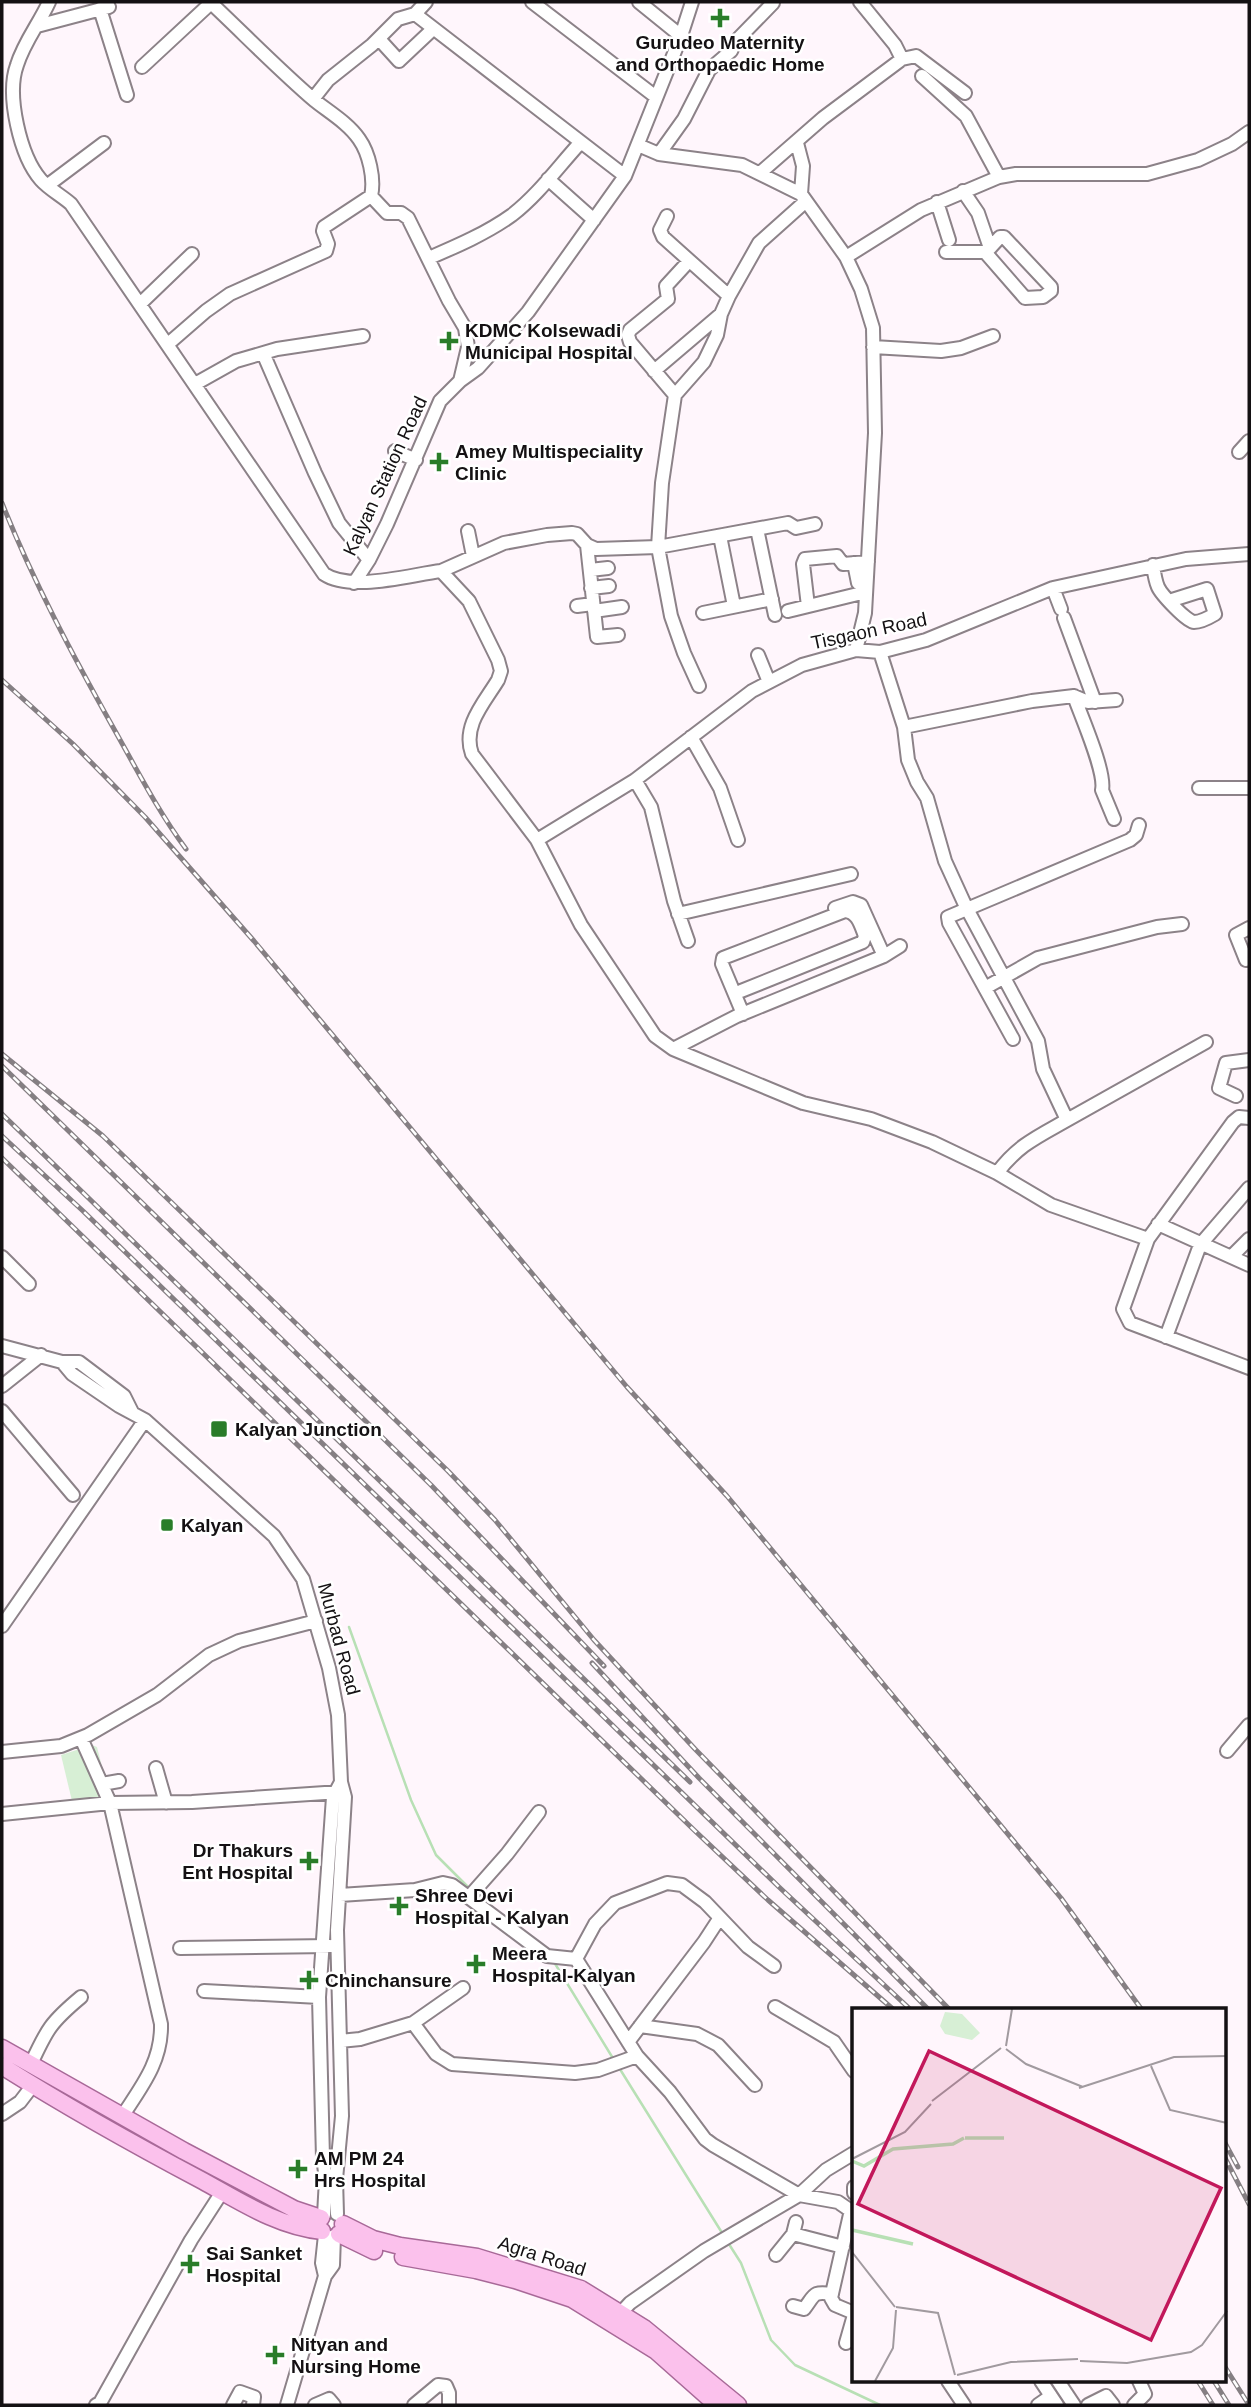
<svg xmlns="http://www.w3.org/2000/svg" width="1251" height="2407" viewBox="0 0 1251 2407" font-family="Helvetica,sans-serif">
<rect width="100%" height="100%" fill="#fff6fc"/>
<!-- green -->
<path fill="#d7efd5" d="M92,1745L97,1747L110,1798L72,1801L61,1755Z"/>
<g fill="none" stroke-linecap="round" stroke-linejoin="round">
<!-- stream -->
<path stroke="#b8e0b5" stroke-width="2.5" d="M349,1627L411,1800L436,1855L469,1888
M476,1894L486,1903
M554,1962L614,2060
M618,2066L724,2236
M727,2241L741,2263L771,2340L795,2365L880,2405"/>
<!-- minor casing -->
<g stroke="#8c8288" stroke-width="16">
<path id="minor" d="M49,2C39,24 24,42 17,65C6,95 20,156 41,180C49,189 62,196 71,204L324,574C351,592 409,575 441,571L469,601L498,660L501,671L498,680C484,703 462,726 472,754L537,840L581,925L655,1036L673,1049L803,1103L871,1119L932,1142L997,1173L1051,1205L1148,1239
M532,2L656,97
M639,2L681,36
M100,9L127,95
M415,14L625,176
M37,26L109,7
M379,39L399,61L433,29
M902,59L916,56L965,93
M142,67L212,2
M922,76L966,116L999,177
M313,99L328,80L372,45L398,19L415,14L426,2
M797,143L803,166L801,194
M638,145L659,154L742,165L801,194L846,257L921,210L999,177L1016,174H1147L1198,160L1232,144L1249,132
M659,154L684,119L709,70L731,51L736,41L773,3
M760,173L823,118L902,59L895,45L860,2
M548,179L594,220
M48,185L104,143
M371,196L387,213H401L408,218L449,301L465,328L468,347L460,381
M937,202L949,240
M667,216L660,230L663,237L729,296
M946,252H985L990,248L978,213L963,191
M985,252L1025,298L1043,297L1051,291V287L1004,237H1000L990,248
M846,257L861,289L873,328L875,433L865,613L856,650
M429,258C457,246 487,233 512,215C538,195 558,167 580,143
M140,304L192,254
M168,344L206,311L230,294L326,251L328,244L323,231L324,227L371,196C375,179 369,153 359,139C348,123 329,112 314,100C278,69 245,35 211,3
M873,347L941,351L961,348L993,336
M263,353L315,473L339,523L369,560
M654,371L721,314
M195,384L236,361L277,349L363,336
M675,395L630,342L628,335L630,330L668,299L666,286L689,261
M395,451L416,460
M1239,452L1249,441
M757,529L775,615
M468,531L473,556
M720,536L734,606
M587,545L597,637L618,635
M854,563L858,583
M1153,565C1154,572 1155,580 1158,587C1161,594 1187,622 1194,622C1200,622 1210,617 1215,614L1207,589L1169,601
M590,570L608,568
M441,571L504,543L547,535L572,533L577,534L587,545L596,549L658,547L788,523L796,528L815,524
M354,583L369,560L387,524L440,401L460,381L478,368L528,312L625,176L681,36L692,2
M591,588L609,586
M1053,588L1061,609
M577,606L593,604
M808,606L803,564L805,559L837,556L843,564L868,562
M594,611L622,607
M788,611L866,592
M703,613L772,599
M1064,618L1095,702
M880,652L904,727L908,760L917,782L927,798L945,861L966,907L1038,1041L1043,1069L1067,1120C1037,1137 1018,1145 997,1173
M758,655L769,682
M699,686L684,653L671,616L658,547L662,483L675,395L704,362L717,335L721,314L729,296L759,243L806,201
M1074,696C1081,716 1106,772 1102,790L1114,819
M904,727L1032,701L1074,696L1088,702L1116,700
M691,737L720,788L738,840
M635,780L651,807L674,901L688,941
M1199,788H1249
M537,840L635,780L752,691L802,665L856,650L880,652L926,640L1053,588L1186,559L1249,554
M835,908L853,902L861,905L884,956
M678,914L851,874
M1246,960L1236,935L1249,928
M985,988L1038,958L1157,927L1182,924
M741,991L863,942L865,936C861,926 858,912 845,911L723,958L722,964L743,1014
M1013,1039L949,923L948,917L1130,840L1136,835L1139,825
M673,1049L737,1016L884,956L900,946
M1236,1096L1219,1088L1226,1063L1249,1060
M1249,1118L1239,1117L1233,1122L1148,1239L1123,1309L1130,1323L1249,1368
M1067,1120L1206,1042
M1158,1224L1249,1265
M1232,1256L1249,1239
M2,1257L29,1284
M1166,1337L1200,1245L1249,1188
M2,1346L62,1362H79L124,1396L132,1412
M62,1362L72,1374L119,1406L145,1420L274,1536L303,1579L329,1668L338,1715L341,1782L345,1797L337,1930L342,2116L336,2179L337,2214
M2,1386L41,1355
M2,1411L73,1495
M2,1626L145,1420
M81,1738L110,1803L161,2024C162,2061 142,2086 123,2115
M1227,1751L1249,1725
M2,1752L61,1746L88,1735L157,1695L209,1655L239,1641L316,1621
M156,1768L166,1803
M102,1784L119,1781
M2,1814L110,1803L192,1802L340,1792
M340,1895L415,1890L443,1883L452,1885L547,1956L576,1959
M469,1897L507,1854L539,1812
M180,1948L330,1946
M576,1959L637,2056L670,2092L705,2139L713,2145L799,2195L826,2170L854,2153
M576,1959L595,1924L615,1903L667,1883L682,1885L705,1902L748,1947L774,1966
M204,1991L319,1997
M775,2007L834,2042L854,2071
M413,2023L436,2054L452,2064L575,2073L598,2070L637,2056
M640,2026L697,2034L718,2045L755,2085
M340,2041L360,2039L413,2023L463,1988
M628,2042L704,1942L719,1919
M31,2064C47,2029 51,2022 81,1997
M2,2114L20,2102L33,2085
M854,2187V2193
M851,2210L831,2298L835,2305L854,2313
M324,2215L326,2179L323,2158L319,1997L333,1797L341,1782
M793,2234L843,2247
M325,2235L322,2263L325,2276
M776,2255L793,2234L796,2222
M793,2306L804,2309C815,2295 812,2291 832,2294
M616,2318L630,2303L704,2251L799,2195L838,2202L854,2213
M846,2343L854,2315
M948,2381L964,2405
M1041,2381L1057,2405
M1058,2381L1074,2405
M96,2405L100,2403L191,2240L222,2192
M233,2405L240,2392L254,2397L253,2405
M287,2405L325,2276L333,2265L334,2236
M315,2405L329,2399L334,2405
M414,2405L438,2385L446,2386L449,2393V2405
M1038,2405L1051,2396
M1088,2405L1106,2396L1113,2405
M1134,2405L1145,2394L1139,2381"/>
</g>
<!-- major casing -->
<g stroke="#a86998" stroke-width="19">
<path id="major" d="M2,2048L184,2151L294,2209L321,2218
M2,2066C67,2107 135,2145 203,2181C241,2202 279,2227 322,2231
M343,2224L373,2239L400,2246L477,2257L581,2289L644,2328L738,2405
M339,2234L374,2251
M403,2257L476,2270L515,2280L572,2299L656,2351L717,2405"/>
</g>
<!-- minor -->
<use href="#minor" stroke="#fff" stroke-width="12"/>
<!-- major -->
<use href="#major" stroke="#fbc1ec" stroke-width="16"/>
<!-- rail casing -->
<g stroke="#857f83" stroke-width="5">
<path id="rail" d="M2,503C33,581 73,656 114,729C137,770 158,811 186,849
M2,680L73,744L145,817L254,941L627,1387L727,1496L1061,1898L1142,2010
M2,1054L103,1136L448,1471L495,1520L594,1640L695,1749L950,2010
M2,1066L431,1485L604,1666
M2,1114L690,1782
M2,1136L83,1211L779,1887L911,2010
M2,1158L693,1829L768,1900L894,2010
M592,1663L699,1778L929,2010
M1225,2143L1238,2167
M1225,2158L1249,2204
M1225,2367L1249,2405
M1198,2381L1213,2405
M1214,2381L1229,2405"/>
</g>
<!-- rail -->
<use href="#rail" stroke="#fff" stroke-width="2.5" stroke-dasharray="8" stroke-linecap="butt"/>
</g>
<!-- markers -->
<g fill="#297d29" stroke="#fff" stroke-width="2.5">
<path d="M716.5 7.5h7v7h7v7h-7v7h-7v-7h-7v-7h7z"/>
<path d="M445.5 330.5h7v7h7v7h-7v7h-7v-7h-7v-7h7z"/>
<path d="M435.5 451.5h7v7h7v7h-7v7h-7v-7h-7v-7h7z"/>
<rect x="210" y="1420" width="18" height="18" rx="3.5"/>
<rect x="160" y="1518" width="14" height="14" rx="3.5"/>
<path d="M305.5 1850.5h7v7h7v7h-7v7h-7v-7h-7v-7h7z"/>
<path d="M395.5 1895.5h7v7h7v7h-7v7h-7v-7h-7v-7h7z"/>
<path d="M472.5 1953.5h7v7h7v7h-7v7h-7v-7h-7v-7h7z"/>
<path d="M305.5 1969.5h7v7h7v7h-7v7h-7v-7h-7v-7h7z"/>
<path d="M294.5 2158.5h7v7h7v7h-7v7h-7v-7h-7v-7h7z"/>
<path d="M186.5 2253.5h7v7h7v7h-7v7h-7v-7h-7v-7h7z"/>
<path d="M271.5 2344.5h7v7h7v7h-7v7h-7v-7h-7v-7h7z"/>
</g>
<g text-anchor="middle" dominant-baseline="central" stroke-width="5" stroke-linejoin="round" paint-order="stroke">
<!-- poi labels -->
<g font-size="19" font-weight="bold" fill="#141113" stroke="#fff" text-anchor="start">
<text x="720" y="42" text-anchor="middle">Gurudeo Maternity<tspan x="720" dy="22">and Orthopaedic Home</tspan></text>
<text x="465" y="330">KDMC Kolsewadi<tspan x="465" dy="22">Municipal Hospital</tspan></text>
<text x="455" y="451">Amey Multispeciality<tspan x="455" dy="22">Clinic</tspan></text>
<text x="235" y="1429">Kalyan Junction</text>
<text x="181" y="1525">Kalyan</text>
<text x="293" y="1850" text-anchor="end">Dr Thakurs<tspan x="293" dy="22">Ent Hospital</tspan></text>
<text x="415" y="1895">Shree Devi<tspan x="415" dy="22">Hospital - Kalyan</tspan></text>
<text x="492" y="1953">Meera<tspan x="492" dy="22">Hospital-Kalyan</tspan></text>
<text x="325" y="1980">Chinchansure</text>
<text x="314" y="2158">AM PM 24<tspan x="314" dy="22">Hrs Hospital</tspan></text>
<text x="206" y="2253">Sai Sanket<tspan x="206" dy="22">Hospital</tspan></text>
<text x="291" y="2344">Nityan and<tspan x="291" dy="22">Nursing Home</tspan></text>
</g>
<!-- street labels -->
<g font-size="19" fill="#141113" stroke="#fff">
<text transform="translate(385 476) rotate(-65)">Kalyan Station Road</text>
<text transform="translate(869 631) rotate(-12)">Tisgaon Road</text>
<text transform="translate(339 1639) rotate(75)">Murbad Road</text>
<text transform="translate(542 2256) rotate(18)">Agra Road</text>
</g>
</g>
<!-- overview -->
<g transform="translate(852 2008)">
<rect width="374" height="374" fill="#fff6fc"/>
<path d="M93,4L110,6L128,25L120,32L93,26L88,18Z" fill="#d7efd5"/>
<path fill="none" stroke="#b8e0b5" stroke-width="3.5" d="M113,130H152M0,153L12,158L41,141L101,136L112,130M0,222L61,236"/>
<path fill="none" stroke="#a19a9f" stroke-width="2" d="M154,38L160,1M154,41L174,56L231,79M299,58L318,102L375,115M227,80L322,49L375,48M80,93L149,40M0,151L53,124L79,96M0,244L43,299M44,299L86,305L103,367M228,353L275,355L339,344L350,337L375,303M105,367L159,354L226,351M23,373L41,340L44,302"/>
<path fill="#c2185b" fill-opacity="0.15" stroke="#c2185b" stroke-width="3.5" d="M77,43L369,180L299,332L6,196Z"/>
<rect width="374" height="374" fill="none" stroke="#141113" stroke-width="3.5"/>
</g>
<!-- border -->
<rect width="1251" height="2407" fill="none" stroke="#141113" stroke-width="7"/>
</svg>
